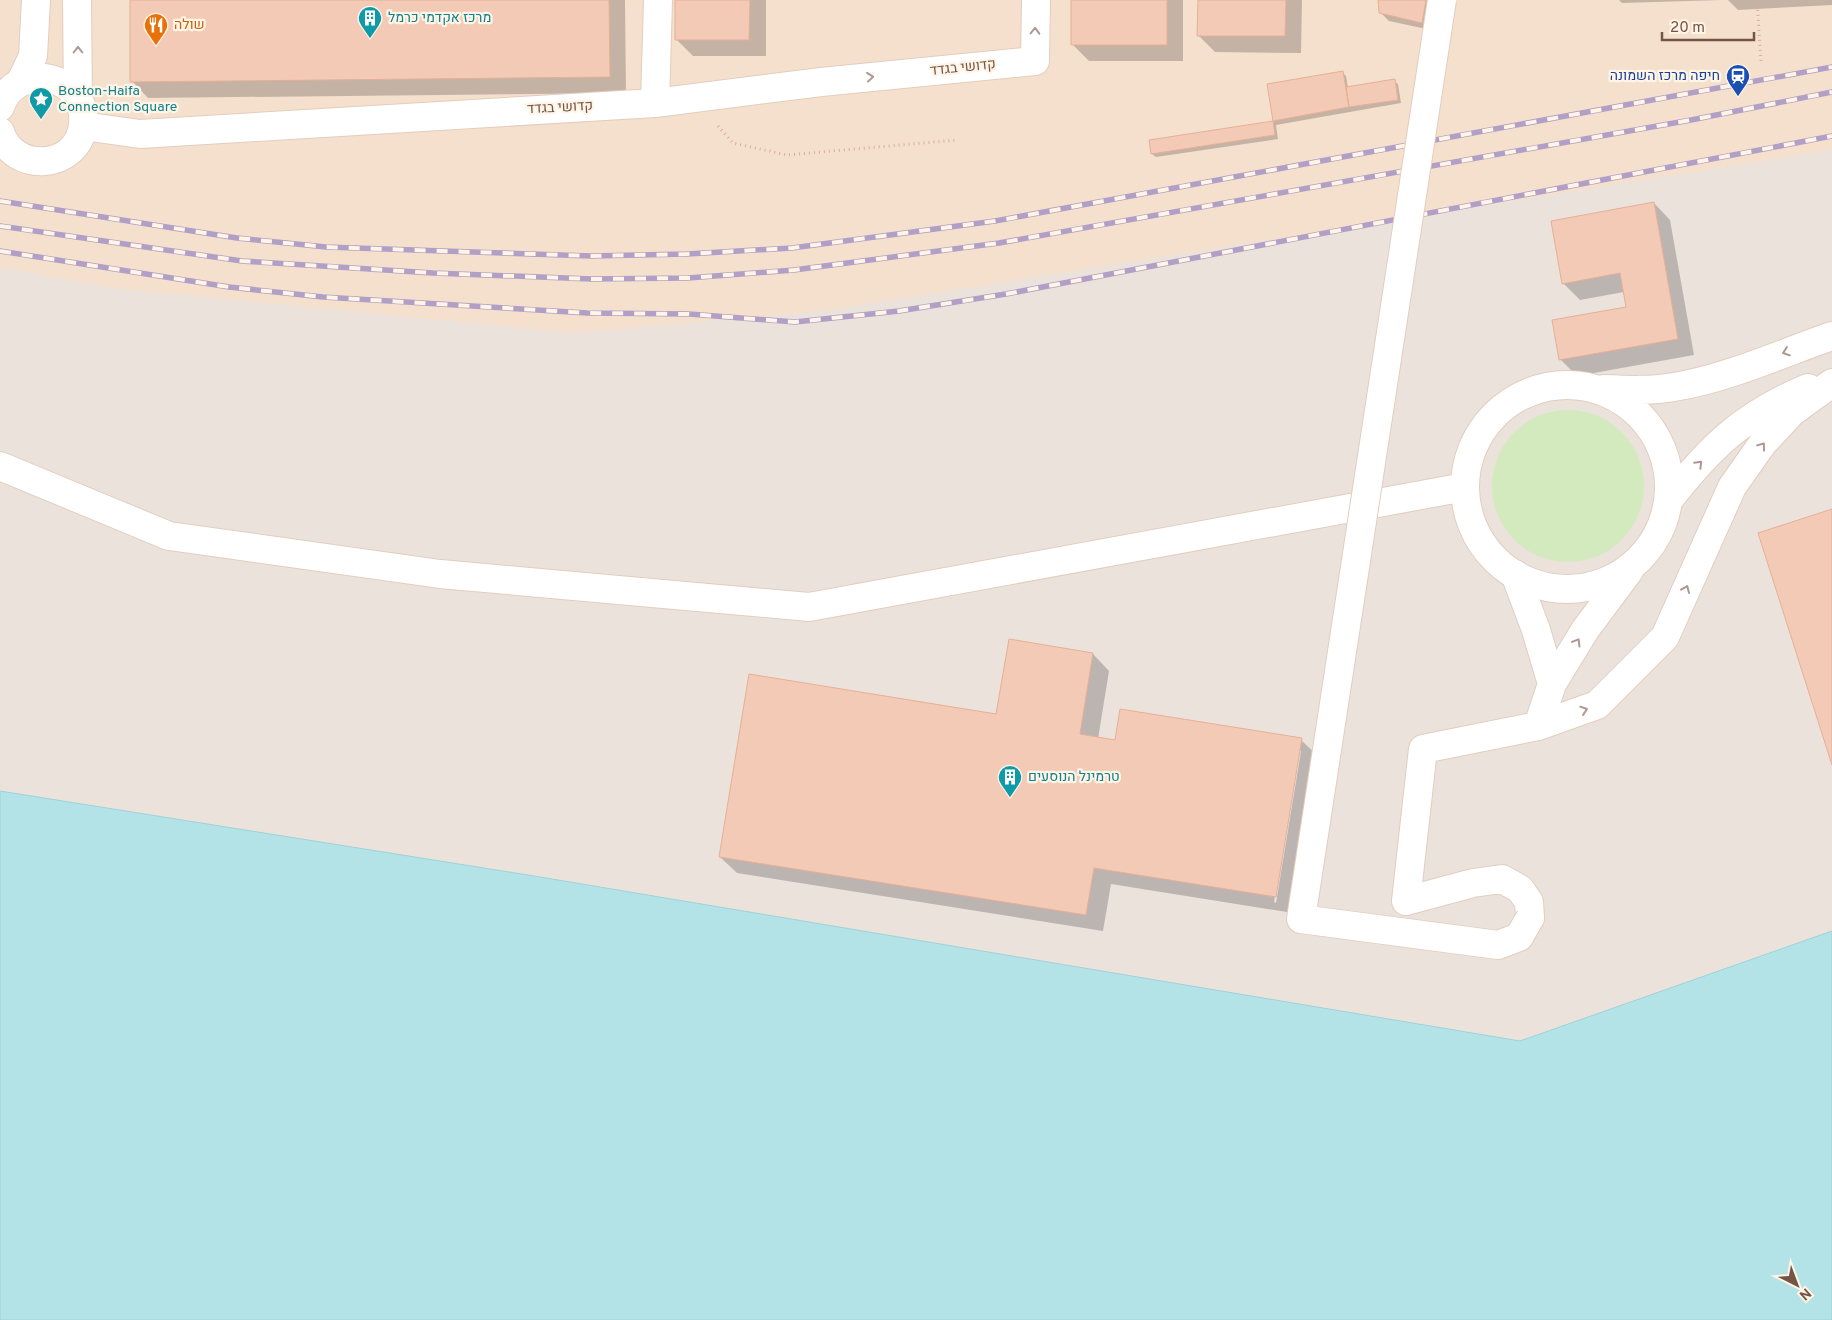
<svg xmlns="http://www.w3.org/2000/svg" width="1832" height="1320" viewBox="0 0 1832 1320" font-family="Overpass,Heebo,sans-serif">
<rect width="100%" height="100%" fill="#fdf0df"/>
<!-- residential -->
<path fill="#f5e0ce" d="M0,0H1832V931L1520,1041L534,876L0,791Z"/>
<!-- industrial -->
<path fill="#ebe2dc" d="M1832,150V931L1520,1041L534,876L0,791V267L111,288L573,333L823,311Z"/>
<!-- green -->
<path fill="#d3eabe" d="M1492 486a76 76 0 1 1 152 0a76 76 0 1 1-152 0Z"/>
<!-- water -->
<path fill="#b4e3e7" stroke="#9ad3d9" d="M0,791L534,876L1520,1041L1832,931V1320H0Z"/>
<!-- shadow -->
<path fill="#0003" fill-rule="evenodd" d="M131,0H625L626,93L148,98L132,81Z
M676,0H766V56H693L676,39Z
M1073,0H1183V61H1089L1072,44Z
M1199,0H1302L1301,53L1215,52L1198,35Z
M1379,0H1436L1431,30L1389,21L1380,12Z
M1619,0H1722L1622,3Z
M1728,0H1832V5L1738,10Z
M1342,72L1346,76L1348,88L1394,81L1398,84L1401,103L1276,125L1278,139L1156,157L1152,154L1150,141L1274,122L1268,85Z
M1654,203L1670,220L1694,355L1577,376L1560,359L1627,308L1624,292L1580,300L1563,283Z
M1093,654L1109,671L1098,739L1116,741L1301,740L1318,756L1293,913L1111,884L1103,931L737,873L720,857L998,715ZM1299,751H1301L1276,903L1274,902Z"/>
<!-- building -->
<path fill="#f3cab6" stroke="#e6af96" d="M130,0H609L610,77L130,82Z
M675,0H750L749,40H675Z
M1071,0H1167V45H1071Z
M1198,0H1286L1285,36H1197Z
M1378,0H1426L1422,23L1379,13Z
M1343,71L1349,107L1273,121L1267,84Z
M1395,79L1398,100L1349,107L1346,87Z
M1273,121L1275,135L1151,154L1149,140Z
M1654,202L1678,339L1559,360L1552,320L1626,307L1620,273L1562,284L1551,221Z
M1832,509V765L1758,533Z
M1009,639L1093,653L1080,734L1115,740L1120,709L1302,738L1276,897L1094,868L1086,915L719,857L749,674L996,714Z"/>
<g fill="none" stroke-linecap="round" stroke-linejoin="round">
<!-- minor casing -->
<g stroke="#e3cdbe" stroke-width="30">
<path id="minor" d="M77,0L78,99
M21,81L33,56L36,0
M655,103L658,0
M0,107C16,59 89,74 83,125C78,170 13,174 0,132
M83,126L140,134L655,103L821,82L1035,61L1036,0
M1465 487a102 102 0 1 1 204 0a102 102 0 1 1-204 0Z
M1604,389C1628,390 1651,391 1674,387C1728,378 1780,354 1832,336
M0,466L169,536L440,574L809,607L1465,487
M1668,501C1710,447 1743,415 1808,388
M1515,574L1536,630L1552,684
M1538,726L1552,684L1585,630L1629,571
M1530,918L1529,902L1520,889L1502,879L1473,883L1406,901L1423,749L1538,726L1597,705L1665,637L1732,487L1763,443L1792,412L1832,383"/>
</g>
<!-- path -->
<path stroke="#d8ae9a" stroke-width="3" stroke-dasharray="1 4" stroke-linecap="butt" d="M1757,0L1761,61
M718,126L733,143L787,155L957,140"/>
<!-- minor -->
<use href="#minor" stroke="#fff" stroke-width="28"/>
<!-- rail casing -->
<g stroke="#b19fc6" stroke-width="5.5">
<path id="rail" d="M0,201L237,238L326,247L591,256L687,254L792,248L995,221L1832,67
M0,226L242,261L433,273L591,279L688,278L794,270L999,243L1691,120L1832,92
M0,251L229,287L323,297L587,313L689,314L795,322L899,311L1006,294L1832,136"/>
</g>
<!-- rail -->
<use href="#rail" stroke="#fff4e6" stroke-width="4" stroke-dasharray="11" stroke-linecap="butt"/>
<!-- minor-bridge casing -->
<g stroke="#e3cdbe" stroke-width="30" stroke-linecap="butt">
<path id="minor-bridge" d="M1442,0L1301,919L1498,945L1519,937L1530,918"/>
</g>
<!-- minor-bridge -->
<use href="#minor-bridge" stroke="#fff" stroke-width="28"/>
</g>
<!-- one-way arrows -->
<defs><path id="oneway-chevron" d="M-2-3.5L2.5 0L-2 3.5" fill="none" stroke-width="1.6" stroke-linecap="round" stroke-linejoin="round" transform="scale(1.25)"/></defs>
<g stroke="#ac9890">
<use href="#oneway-chevron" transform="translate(1035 31) rotate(-89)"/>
<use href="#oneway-chevron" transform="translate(78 50) rotate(-90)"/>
<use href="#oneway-chevron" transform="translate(870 77) rotate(-6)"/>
<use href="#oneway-chevron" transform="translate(1786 352) rotate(161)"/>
<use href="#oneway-chevron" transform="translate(1762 446) rotate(-53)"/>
<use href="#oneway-chevron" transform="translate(1699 464) rotate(-45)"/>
<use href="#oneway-chevron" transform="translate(1686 589) rotate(-67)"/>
<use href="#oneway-chevron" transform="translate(1577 642) rotate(-59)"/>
<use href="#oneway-chevron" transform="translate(1584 710) rotate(-19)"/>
</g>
<!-- icons -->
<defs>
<g id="building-pin" transform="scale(1.25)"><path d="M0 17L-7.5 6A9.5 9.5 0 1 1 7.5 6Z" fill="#0f9aa8" stroke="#fff4e6"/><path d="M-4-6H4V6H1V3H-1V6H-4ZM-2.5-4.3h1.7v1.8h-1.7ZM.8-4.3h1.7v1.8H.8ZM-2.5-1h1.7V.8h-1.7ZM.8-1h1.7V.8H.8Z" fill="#fff"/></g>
<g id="restaurant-pin" transform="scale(1.25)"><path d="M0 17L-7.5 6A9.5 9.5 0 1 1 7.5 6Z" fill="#e8710a" stroke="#fff4e6"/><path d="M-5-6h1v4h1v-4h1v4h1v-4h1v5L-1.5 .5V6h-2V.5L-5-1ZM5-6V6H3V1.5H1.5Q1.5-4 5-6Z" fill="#fff"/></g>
<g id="station-pin" transform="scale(1.25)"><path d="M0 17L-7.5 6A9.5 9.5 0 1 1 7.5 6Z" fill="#1a4fb4" stroke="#fff4e6"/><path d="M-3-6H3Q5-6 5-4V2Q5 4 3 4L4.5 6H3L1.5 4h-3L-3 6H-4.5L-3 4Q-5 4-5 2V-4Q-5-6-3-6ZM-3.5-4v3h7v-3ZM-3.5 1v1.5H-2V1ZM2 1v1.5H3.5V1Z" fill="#fff"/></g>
<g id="sight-pin" transform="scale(1.25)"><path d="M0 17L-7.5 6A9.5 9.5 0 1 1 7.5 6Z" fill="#0f9aa8" stroke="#fff4e6"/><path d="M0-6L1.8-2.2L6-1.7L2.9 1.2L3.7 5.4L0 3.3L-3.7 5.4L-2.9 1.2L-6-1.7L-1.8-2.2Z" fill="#fff"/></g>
</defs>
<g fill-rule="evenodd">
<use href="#building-pin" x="370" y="18"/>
<use href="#restaurant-pin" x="156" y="25"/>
<use href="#station-pin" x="1738" y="76"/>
<use href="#sight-pin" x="41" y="99"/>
<use href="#building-pin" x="1010" y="777"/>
</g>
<g text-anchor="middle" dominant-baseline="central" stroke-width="4.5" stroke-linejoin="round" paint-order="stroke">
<!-- culture labels -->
<g font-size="14" fill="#0d838f" stroke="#fff4e6" text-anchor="start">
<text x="388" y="18">מרכז אקדמי כרמל</text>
<text x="58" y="91">Boston-Haifa<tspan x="58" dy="16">Connection Square</tspan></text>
<text x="1028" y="777">טרמינל הנוסעים</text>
</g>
<!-- food labels -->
<g font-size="14" fill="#c56008" stroke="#fff4e6" text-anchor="start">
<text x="174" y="25">שולה</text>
</g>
<!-- street labels -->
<g font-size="14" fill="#745446" stroke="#fff4e6">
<text transform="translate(963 68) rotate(-6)">קדושי בגדד</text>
<text transform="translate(560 108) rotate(-3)">קדושי בגדד</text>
</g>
<!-- transit labels -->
<g font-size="14" fill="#164399" stroke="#fff4e6" text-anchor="end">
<text x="1720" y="76">חיפה מרכז השמונה</text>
</g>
</g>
<!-- north arrow -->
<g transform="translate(1797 1285) rotate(138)" stroke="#fff4e6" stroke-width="4" paint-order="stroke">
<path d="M0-4L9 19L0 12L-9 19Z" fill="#745446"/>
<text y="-8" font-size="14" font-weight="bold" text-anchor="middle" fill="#745446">N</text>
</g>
<!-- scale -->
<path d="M1662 32v8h92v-8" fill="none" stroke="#745446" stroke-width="2.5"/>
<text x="1670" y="32" font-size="15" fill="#745446" stroke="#fff4e6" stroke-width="4" paint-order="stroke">20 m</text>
</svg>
